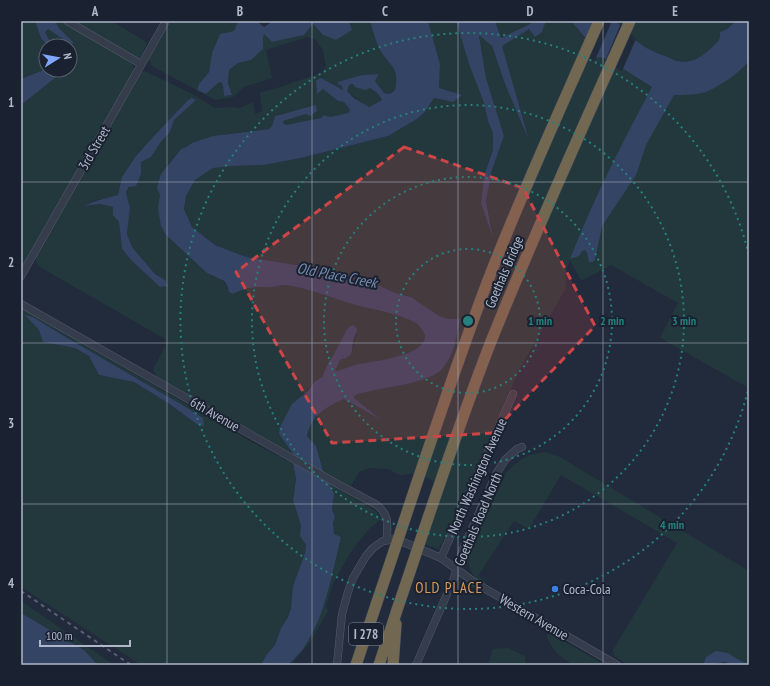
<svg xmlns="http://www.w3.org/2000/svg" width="770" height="686" viewBox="0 0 770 686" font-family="'PT Sans Narrow',sans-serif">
<rect width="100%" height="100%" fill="#212b3c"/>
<!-- green -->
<path fill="#23383d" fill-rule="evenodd" d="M21,21H35L41,38L48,46H46V69L21,79Z
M55,21H62L129,60L133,65L134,72L21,269V105L65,70H70V46H54L48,38L45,32L48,29L70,44L74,43L59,28Z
M74,21H112L146,42L147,45L140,57L137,58Z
M171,21H238L234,31L212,53L209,72L199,84L197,90L206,94L218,83L221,82L223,86L224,96L232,95L228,83L229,70L238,63L251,60L263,39L264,34L272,42L304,35L313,24L323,35L352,30L349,21H370C373,30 375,40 379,48C389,67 400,65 395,90L390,94L384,93L375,81L379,74L362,75L338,82L347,91L349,85C362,81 375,89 382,100L369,107C363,103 356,99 351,94C345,90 337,88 331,83L316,84L317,93L323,89L338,101L344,102L350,110L348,113C328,118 307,121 286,125L283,123V121L306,114L316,105C302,108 289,113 275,116L272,127L269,129L227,134L192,143L186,147L181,149L168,164L160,195L158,207L166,235L213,277L219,278L227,285V288L233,294C248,286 256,287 272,287C276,287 280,285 284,285C305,287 326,296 346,302C369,310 394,311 416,323C420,326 423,331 425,335C425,339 423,344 420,346C408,358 372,361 355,365C349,367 343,369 337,371L335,370L340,360C344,359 351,354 353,349C355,345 353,340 357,333L346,331L333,356L329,361L322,377L314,382L303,395L279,434L294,455L156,376L153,369L166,345L165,339L38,266L35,257L140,73L144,71L147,72L194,95L215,108L230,107L240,108L253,102L255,114L262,111L260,92L274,89L321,73L326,66L323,50L315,39L307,37L266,50L272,78L244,87L233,97L215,100L152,66L149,59ZM195,100L174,120L170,132L160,143L151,157L141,162V174L126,192L130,208L127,234L132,247L155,274L165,280L168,285L160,287L132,261L122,249L119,222L113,215V207L100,204L87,206L95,200L110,198L118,195L122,177L136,156L153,137L187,101Z
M428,21H456L469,64L484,103L488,121L493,133V150L484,176L481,203L493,234L486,201L492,170L504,136L486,78L479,34L492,46L505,84L528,136L501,45L529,29L535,36L542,32L546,21H571L600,57L609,60L652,87L708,91L742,69L749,61V398L747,387L660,338L678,303L611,265L583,280L580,279L570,260L565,274L566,288L522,364L442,543L439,546L440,548L439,549L423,544L444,486L417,473L400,475L388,469L371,468L359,472L351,486L323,471L316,446L307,436C312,414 325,408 344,399C356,404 366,412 378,417L353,398L355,395L376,389L414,382L457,335L460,319H449L439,316L411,297L395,293L380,286L355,280L303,266L246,257L215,245L192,227L184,209L186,196L195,180L213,168L232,166L264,165L301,158L388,136L417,119L425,112L434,98L446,101L461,95L439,88L440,64Z
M495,21H533L530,24L501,38Z
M616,21H736L727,29L720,32C721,41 716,43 710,49C701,58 689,64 677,61C673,60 669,57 665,56C642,48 633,39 616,21Z
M21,308L262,448L293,463L296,479L293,500L301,526V536L306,545L305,553L293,586L291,608L288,617L281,628L275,645L267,654L261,665H141L21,587ZM26,315L33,317L59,333L184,406L203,418L198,425L168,403L134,382L99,375L89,356L75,348L43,342L39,330Z
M546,452L560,457L749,571V664L739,660L728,653L706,657L703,665H628L614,656L613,650L677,543L561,475L530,527L527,528L514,521L478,576L485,581V583L483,584C472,576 468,569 468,555L506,473C520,458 526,455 546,452Z
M328,483L376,511L381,519L369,529L352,550L333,583L326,607L328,611L311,641L291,665H288C293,660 298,655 303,649C325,618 332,574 341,537L334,534L333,523L335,517L332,509L334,494Z
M21,601L114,665H98L84,650L21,613Z
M549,633L605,665C596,665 584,667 576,665C563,661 549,648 547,635Z
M508,648L525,656L526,665H488L493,649Z"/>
<!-- water -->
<path fill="#344464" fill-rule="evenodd" d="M35,21H55L59,28L74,43L70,44L48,29L45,32L48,38L54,46H48L41,38Z
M238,21H260L259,23L264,27L270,23L271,21H349L352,30L336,40L323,35L313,24L304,35L272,42L264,34L263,39V49L251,60L238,63L229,70L228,83L232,95L224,96L223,86L221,82L218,83L206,94L197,90L199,84L209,72L212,53L220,34L234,31Z
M370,21H428L440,64L439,88L462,95L453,102L434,98L425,112L417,119L388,136L301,158L264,165L232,166L213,168L195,180L186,196L184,209L192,227L215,245L246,257L303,266L355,280L380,286L395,293L411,297L439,316L449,319H460C457,335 454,355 443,368C431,384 375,388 355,395L354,398L380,419L344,399C325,408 312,414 307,436L316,446L323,471L334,494L332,509L335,517L333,523L334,534L341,537C332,574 325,618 303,649C298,655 293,660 288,665H261L267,654L275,645L281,628L288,617L291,608L293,586L305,553L306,545L300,536L301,526L293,500L296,479L293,463L294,455L279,434L280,427L292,404L308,391L314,382L322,377L329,361L333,356L346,331L350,326L354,325L357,329C357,332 355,335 354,338C350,351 357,355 340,360L337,367L335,370L337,371C343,369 349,367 355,365C372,361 407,358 420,346C423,344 425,339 425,335C423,331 420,326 416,323C394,311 369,310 346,302C326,296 305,287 284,285C280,285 276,287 271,287C256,287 248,286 233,294L229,292L227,285L224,281L207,273L166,235L161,226L159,215L158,207L160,195L157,188L161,174L181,149L186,147L192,143L213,136L269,129L272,126L275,116C289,113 302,108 316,105L317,111L310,116L306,114L283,121V123L286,125L321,118L324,115L330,117L348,113L350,110L344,102L338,101L323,89L317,94L316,81L321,78L343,90L342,86L338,84V82L362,75L379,74L375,81L384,93L390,94L395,90C400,65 389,67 379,48C375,40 373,30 370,21ZM353,84L355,87L365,90L370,88L378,94L382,100L369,107L354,98L347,91L349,85Z
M456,21H495L501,38L530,24L533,21H546L542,32L535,37L529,29L502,46L529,140L505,84L492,46L479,35L486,78L504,136L492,170L486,201L493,238L481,203L484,176L493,150V133L488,121L484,103L469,64Z
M571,21H616C633,39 642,48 665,56C669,57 673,60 677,61C689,64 701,58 710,49C716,43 721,41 720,32L727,29L736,21H749V61C739,73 723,84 708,91C699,95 684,95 674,95L646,145L636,175L602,226L595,260L593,262H589L587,253L585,250L582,251L579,256L570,259C593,200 622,143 652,87L609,60L600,57L590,59L592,46Z
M46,69V70H65L21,105V79Z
M192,98L196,100L174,120L170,132L160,143L151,157L141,162V174L136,186L129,187L126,192L130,208L127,234L132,247L155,274L165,280L168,286L160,287L132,261L122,249L119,222L113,215V207L100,204L85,206C97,199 105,199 118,195L122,177L136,156L153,137L187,101Z
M25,315L33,317L59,333L184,406L203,418L204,426L198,425L168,403L134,382L99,375L89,356L75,348L43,342L39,330Z
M21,613L84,650L98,665H21Z
M716,651L728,653L739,660L749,664V665H732L725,662L718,663L713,665H703L706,657Z"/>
<!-- pier -->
<path fill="#212b3c" d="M594,21H612L595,60L591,61L588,59Z
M621,23L636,39L622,71L605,61Z"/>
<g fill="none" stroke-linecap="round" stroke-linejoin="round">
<!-- minor casing -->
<g stroke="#535a6a" stroke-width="8">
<path id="minor" d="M67,21L141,64
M21,276L166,21
M21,304L334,482L377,505C390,516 387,524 387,540
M441,558L513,394
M337,665L342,614L348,592L353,578L366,556L373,548L383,541L396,539L441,558L477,584L617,665
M416,665L454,578L462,551L496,474L505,460L517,449L522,447"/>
</g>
<!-- highway casing -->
<g stroke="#404757" stroke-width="12">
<path id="highway" d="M356,665L377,602
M379,665L397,610
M393,665L396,624"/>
</g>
<!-- minor -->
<use href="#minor" stroke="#353d4c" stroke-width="7"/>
<!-- highway -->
<use href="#highway" stroke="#726852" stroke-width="11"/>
<!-- rail -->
<path stroke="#576073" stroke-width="2" stroke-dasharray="4 4" stroke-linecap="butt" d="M21,591L131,665"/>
<!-- highway-bridge casing -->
<g stroke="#404757" stroke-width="12" stroke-linecap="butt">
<path id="highway-bridge" d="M377,602C413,496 447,388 487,283C521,194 561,108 599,21
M397,610C428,519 457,428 492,339C535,232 583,127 630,21"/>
</g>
<!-- highway-bridge -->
<use href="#highway-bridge" stroke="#726852" stroke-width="11"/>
</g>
<!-- marked area -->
<path fill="#ce4548" fill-opacity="0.2" stroke="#ce4548" stroke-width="3" stroke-dasharray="8 5" stroke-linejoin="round" d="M404,147L523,188L595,326L492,433L332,443L236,272Z"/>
<!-- grid -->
<path fill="none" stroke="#b0b7c8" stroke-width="1" stroke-opacity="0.55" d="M167,21V665M312,21V665M458,21V665M603,21V665M21,182H749M21,343H749M21,504H749"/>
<!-- distance rings -->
<g fill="none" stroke="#27807c" stroke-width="2" stroke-dasharray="2 4">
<circle cx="468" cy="321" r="72"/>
<circle cx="468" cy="321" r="144"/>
<circle cx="468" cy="321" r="216"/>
<path d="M749 386A288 288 0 1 1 749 256"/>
</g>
<!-- markers -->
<circle fill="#3f7fe0" stroke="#1a2231" stroke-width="1.5" cx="555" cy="589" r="4"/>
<g text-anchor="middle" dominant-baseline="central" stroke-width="4" stroke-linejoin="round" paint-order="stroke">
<!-- shield labels -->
<rect fill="#1a2231" stroke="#838a9b" stroke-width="1" x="349" y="623" width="34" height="22" rx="3"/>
<g font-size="13" font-weight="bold" fill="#b0b7c8">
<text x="366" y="634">I 278</text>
</g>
<!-- street labels -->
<g font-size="14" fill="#b0b7c8" stroke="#1a2231">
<text transform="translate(94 148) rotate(-60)">3rd Street</text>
<text transform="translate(504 272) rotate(-67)">Goethals Bridge</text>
<text transform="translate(215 414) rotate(30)">6th Avenue</text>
<text transform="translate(477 476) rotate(-66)">North Washington Avenue</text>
<text transform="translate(478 519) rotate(-67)">Goethals Road North</text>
<text transform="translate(534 617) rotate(30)">Western Avenue</text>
</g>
<!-- poi labels -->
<g font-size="14" fill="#b0b7c8" stroke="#1a2231" text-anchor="start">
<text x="563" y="589">Coca-Cola</text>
</g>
<!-- water labels -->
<g font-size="15" font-style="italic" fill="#778bb1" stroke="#1a2231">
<text transform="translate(337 275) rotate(11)">Old Place Creek</text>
</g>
<!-- neighbourhood labels -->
<g font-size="15" letter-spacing="1" fill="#d89b5b" stroke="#1a2231">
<text x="449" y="587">OLD PLACE</text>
</g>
</g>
<circle cx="468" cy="321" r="6" fill="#27807c" stroke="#1a2231" stroke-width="2"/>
<g font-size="12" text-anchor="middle" font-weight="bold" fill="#27807c" stroke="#1a2231" stroke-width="4" stroke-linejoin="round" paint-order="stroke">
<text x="540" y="325">1 min</text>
<text x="612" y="325">2 min</text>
<text x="684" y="325">3 min</text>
<text x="672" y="529">4 min</text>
</g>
<!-- border -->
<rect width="770" height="686" fill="none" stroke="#1a2231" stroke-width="44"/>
<!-- north arrow -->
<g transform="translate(58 58) rotate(79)"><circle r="19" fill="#1a2231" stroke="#565e6d"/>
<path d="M0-3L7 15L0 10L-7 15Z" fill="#81a7fc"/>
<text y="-6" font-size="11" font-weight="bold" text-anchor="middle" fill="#b0b7c8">N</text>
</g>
<!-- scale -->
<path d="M40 640v6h90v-6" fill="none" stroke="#b0b7c8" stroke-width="2"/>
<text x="46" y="640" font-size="12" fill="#b0b7c8" stroke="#1a2231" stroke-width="3" paint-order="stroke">100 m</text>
<rect x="22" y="22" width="726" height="642" fill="none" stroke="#b0b7c8" stroke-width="1.5"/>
<g font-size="13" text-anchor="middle" font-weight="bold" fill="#b0b7c8">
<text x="95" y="16">A</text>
<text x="240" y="16">B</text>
<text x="385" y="16">C</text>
<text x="530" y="16">D</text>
<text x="675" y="16">E</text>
<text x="11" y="107">1</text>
<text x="11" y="267">2</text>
<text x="11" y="428">3</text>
<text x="11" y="588">4</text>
</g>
</svg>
